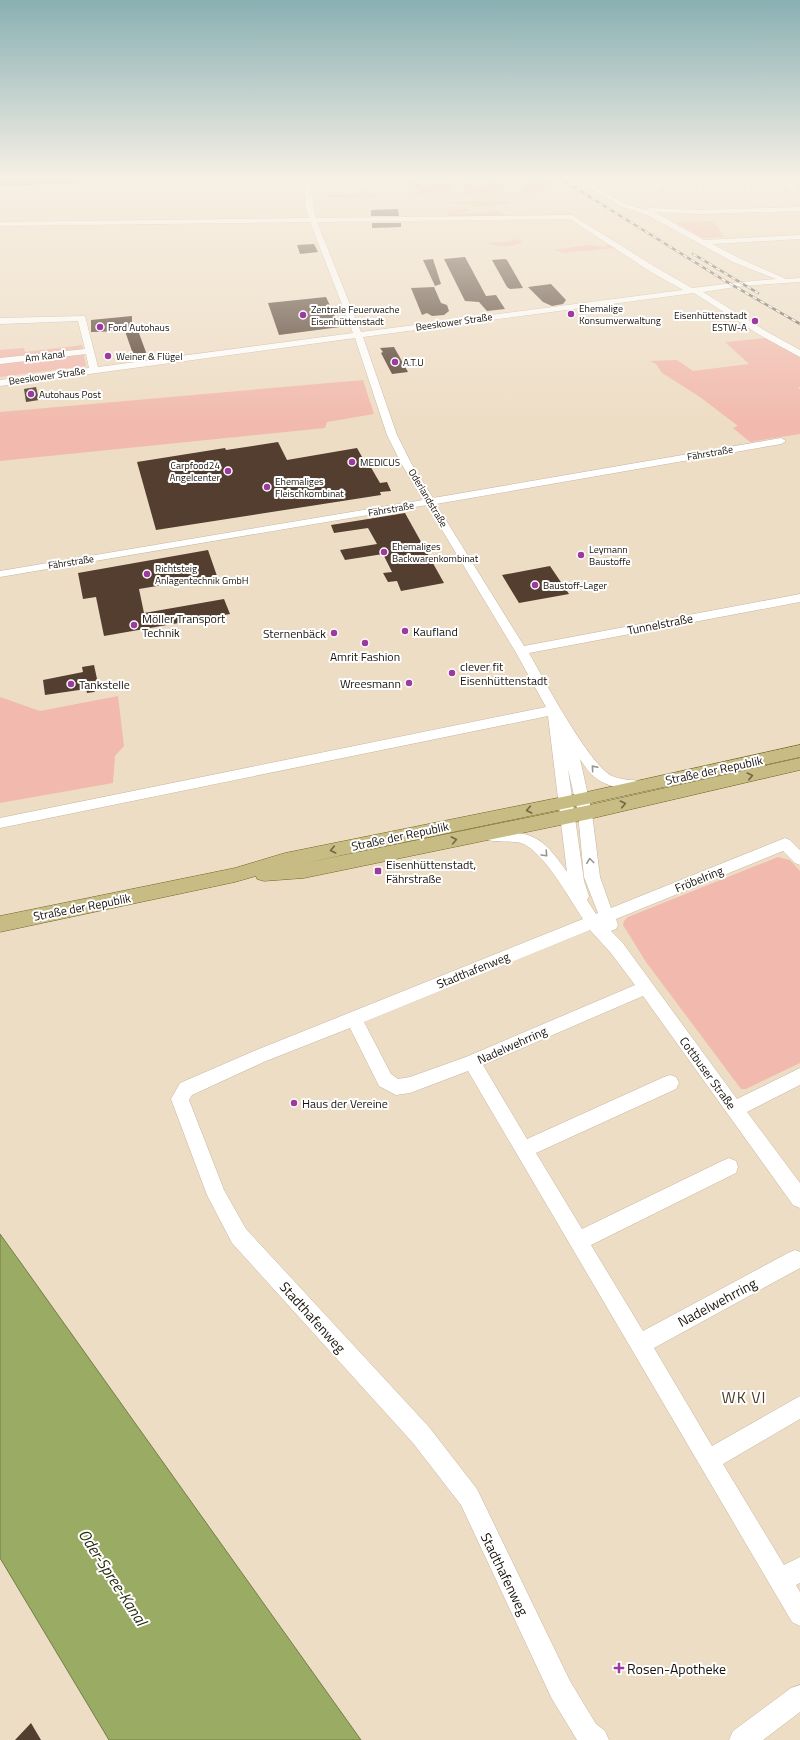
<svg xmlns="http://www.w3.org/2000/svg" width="800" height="1740" viewBox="0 0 800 1740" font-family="'Titillium Web',sans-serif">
<rect width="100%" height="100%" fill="#eeddc5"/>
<!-- green -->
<path fill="#f2baae" d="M545,179L558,183L543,189L538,193L446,196L427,194L406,197L402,196L422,191L405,181H421V185L453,184L454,190L445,191L446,194H464L465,181L470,182L472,188H483L481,181H501L504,192H518L530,180Z
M357,191H367V193H375L377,197H354L345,199L342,197H330L328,195H357Z
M447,201L454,202L513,201L507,203L508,204L473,207C465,202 454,206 447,201Z
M458,209H468L469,211L453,214L490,212L491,210C497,210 500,210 505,215H514L515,217H447L449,211Z
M713,221L724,237L702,238L675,222Z
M515,239L523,242C510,248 500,247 486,243L509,242Z
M612,244L616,248L564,253L552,250L590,245L606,247L607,245Z
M768,338L800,355V387L798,388L800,389V434L750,442L733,428L738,426L700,397L662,373L656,364L650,361L677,360L693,371L749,364L725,342Z
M82,345L86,366L0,377V350L24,348L25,352Z
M363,380L374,414L327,422L325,428L0,461V412Z
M118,696L124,746L115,756L113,783L0,803V697L40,711Z
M778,857L790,860L800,871V1063L746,1089H741L646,962L623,925L624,921L628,917Z"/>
<!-- water -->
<path fill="#9aab63" stroke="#737d49" d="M0,179H133L0,186Z
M0,1234L21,1263L361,1740H109L0,1558Z"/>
<!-- building -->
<path fill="#533e30" d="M398,209L399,216H371V210Z
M372,223H401V227L372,228Z
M314,244L318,252L300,254L297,245Z
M465,257L486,296L496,295L505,309L487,311L479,302L465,301L444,259Z
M433,259L441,284L435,286L423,260Z
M505,259L507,260L523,288L510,289L507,287L492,260Z
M551,284L566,300L563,304L552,306L543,302L528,287Z
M434,287L441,303L447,305L449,311L444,315L432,316L427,313L422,315L411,288Z
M326,297L340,327L279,335L268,303Z
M132,316V325H136L147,355L134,357L125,331L91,332V320Z
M394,347L408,372L392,374L381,353L383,352L380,348Z
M36,387L39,400L26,402L24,389Z
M278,442L287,460L357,448L366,464H369L380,483L387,482L391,491L380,492L381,495L156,530L137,462L225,448L226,450Z
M405,513L444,583L401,591L397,581L388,582L383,573L392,572L383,554L345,560L340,550L377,544L368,528L334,533L331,525Z
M208,550L217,576L139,589L144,613L224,599L230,614L104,636L96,597L83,599L78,573Z
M550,566L569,594L519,603L502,575Z
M94,665L99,688L94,692L87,693L86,689L45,695L43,680L83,672L82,667Z
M31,1723L41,1740H15Z"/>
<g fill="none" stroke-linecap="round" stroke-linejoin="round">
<!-- minor casing -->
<g stroke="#c6b59e" stroke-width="1">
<path id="minor" d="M304,179H310L313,205L316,218L572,215L657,268L692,288L742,282L776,279L733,262L649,216L618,205L576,179H623L620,181L588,182L622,203L646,210L649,208L699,210L800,207V211L699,214L654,212L704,240L800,235V239L712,244L739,258L786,279L800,278V282L742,286L703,292L764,330L800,350V357L758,334L694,293L363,337L397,435L411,463L433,498L781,438L786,441L781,444L436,504L524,646L800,594V602L529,653C543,678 589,765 612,776C621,780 632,780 642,781L647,782L649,786L647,790C641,791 635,790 628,789C604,786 593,780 580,759L592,813L600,877L611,908L785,838L790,840L800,850V865L795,863L783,851L616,919L618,925L616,929L611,931L622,942L737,1099L800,1068V1085L747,1112L800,1183V1208L793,1205L643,996L483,1065L527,1139L664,1077L670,1075L676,1077L679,1083L676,1089L536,1153L582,1229L722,1161L729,1158L736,1161L738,1167L736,1173L591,1245L643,1331L788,1253L795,1250L800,1252V1268L654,1348L712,1446L800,1396V1419L723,1464L784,1565L800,1557V1583L796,1585L800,1592V1626L792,1622L468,1071L410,1093L396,1095L379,1086L350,1028L266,1061L192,1095L189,1100L224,1190L246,1229L429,1427L477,1489L570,1681L596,1724L605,1731L609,1740H577L552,1699L461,1505L413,1443L232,1243L207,1195L171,1099L180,1083L254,1051L583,919C570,900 543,850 521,843C509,840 496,843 484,839L482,835L484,831L489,830C533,833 541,834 567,872L548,716L0,828V818L546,707L515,651L427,505L0,577V571L423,500L401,463L387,435L355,338L0,386V380L89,368L86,354L0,364V358L85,349L78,321L0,324V318L85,316L98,367L353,333L310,222L0,226V222L309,218L305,205ZM570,219L651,272L683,290L361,332L317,222ZM568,769L578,813L584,877L598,913L596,914L587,900L589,896L584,881ZM590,930L610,952L635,985L466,1057L410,1077L398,1079L391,1074L364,1022Z
M650,179H657L662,188L661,189H657Z
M690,179H697L704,190L703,191H699Z
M738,179H745L752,190L751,191H747Z
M782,179H789L797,190L796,191H792Z
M800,1685V1712L763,1740H729L733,1731L791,1688Z"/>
</g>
<!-- major casing -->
<g stroke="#726423" stroke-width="1">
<path id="major" d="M800,745V757L582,805L300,864L585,806L800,758V770L585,820L304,878L264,881L257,879L256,876L235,882L0,932V916L235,868L285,853L582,793Z"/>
</g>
<!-- minor -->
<use href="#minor" fill="#fff" fill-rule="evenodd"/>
<!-- major -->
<use href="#major" fill="#c7bc83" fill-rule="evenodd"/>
<!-- rail casing -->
<g stroke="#6b6153" stroke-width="2.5">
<path id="rail" d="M561,179L722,279L800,324
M693,254L758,293"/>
</g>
<!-- rail -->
<use href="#rail" stroke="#fff" stroke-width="1.5" stroke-dasharray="4.5" stroke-linecap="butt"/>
</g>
<!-- one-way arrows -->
<defs><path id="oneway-chevron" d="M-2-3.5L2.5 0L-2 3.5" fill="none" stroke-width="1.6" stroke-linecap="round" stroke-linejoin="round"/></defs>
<g stroke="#989591">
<use href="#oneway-chevron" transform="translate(594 768) rotate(-131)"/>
<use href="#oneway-chevron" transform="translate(545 854) rotate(47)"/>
<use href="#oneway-chevron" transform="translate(590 861) rotate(-97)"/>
</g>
<g stroke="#706847">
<use href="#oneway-chevron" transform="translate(750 776) rotate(-13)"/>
<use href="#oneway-chevron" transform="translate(623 804) rotate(-12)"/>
<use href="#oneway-chevron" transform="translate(529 810) rotate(169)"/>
<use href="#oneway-chevron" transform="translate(454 840) rotate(-11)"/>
<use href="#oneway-chevron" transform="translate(333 850) rotate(168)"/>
</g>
<!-- sky -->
<linearGradient id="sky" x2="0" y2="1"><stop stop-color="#89b0b3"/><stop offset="0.42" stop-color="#f7f0e5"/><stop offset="1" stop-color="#f7f0e5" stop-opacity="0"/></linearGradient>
<rect width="800" height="423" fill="url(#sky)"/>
<!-- markers -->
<g fill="#9d3aa0" stroke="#fff" stroke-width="1.5">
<circle cx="571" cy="314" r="4"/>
<circle cx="303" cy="315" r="4"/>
<circle cx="755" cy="321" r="4"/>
<circle cx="100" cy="327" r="4"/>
<circle cx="108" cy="356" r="4"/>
<circle cx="395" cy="362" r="4"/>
<circle cx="31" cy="394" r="4"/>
<circle cx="352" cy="462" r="4"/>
<circle cx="228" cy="471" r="4"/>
<circle cx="267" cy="487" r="4"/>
<circle cx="384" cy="552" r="4"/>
<circle cx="581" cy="555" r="4"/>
<circle cx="147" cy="574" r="4"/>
<circle cx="535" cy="585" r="4"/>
<circle cx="134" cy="625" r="4"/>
<circle cx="405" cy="631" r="4"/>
<circle cx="334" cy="633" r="4"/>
<circle cx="365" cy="643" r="4"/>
<circle cx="452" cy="673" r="4"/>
<circle cx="409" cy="683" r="4"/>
<circle cx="71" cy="684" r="4"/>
<rect x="374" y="867" width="8" height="8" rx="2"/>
<circle cx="294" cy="1103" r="4"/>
<path d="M617 1662h4v4h4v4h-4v4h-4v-4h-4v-4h4z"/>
</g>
<g text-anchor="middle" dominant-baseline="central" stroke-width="4" stroke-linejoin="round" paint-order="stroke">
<!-- far-poi labels -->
<g font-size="10" fill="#19130b" stroke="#fff" text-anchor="start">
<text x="579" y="308">Ehemalige<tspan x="579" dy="12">Konsumverwaltung</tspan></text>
<text x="311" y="309">Zentrale Feuerwache<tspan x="311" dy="12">Eisenhüttenstadt</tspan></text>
<text x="747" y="315" text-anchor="end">Eisenhüttenstadt<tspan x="747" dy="12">ESTW-A</tspan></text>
<text x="108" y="327">Ford Autohaus</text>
<text x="116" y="356">Weiner &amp; Flügel</text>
<text x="403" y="362">A.T.U</text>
<text x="39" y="394">Autohaus Post</text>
<text x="360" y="462">MEDICUS</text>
<text x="220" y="465" text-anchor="end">Carpfood24<tspan x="220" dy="12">Angelcenter</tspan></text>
<text x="275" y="481">Ehemaliges<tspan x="275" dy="12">Fleischkombinat</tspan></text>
<text x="392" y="546">Ehemaliges<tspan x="392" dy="12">Backwarenkombinat</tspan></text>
<text x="589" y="549">Leymann<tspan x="589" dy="12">Baustoffe</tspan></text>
<text x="155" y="568">Richtsteig<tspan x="155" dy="12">Anlagentechnik GmbH</tspan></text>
<text x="543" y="585">Baustoff-Lager</text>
</g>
<!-- far-street labels -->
<g font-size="10" fill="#19130b" stroke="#fff">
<text transform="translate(454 322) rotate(-8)">Beeskower Straße</text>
<text transform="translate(45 356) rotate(-7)">Am Kanal</text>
<text transform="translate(47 376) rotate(-8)">Beeskower Straße</text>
<text transform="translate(710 453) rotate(-10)">Fährstraße</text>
<text transform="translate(428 498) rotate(59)">Oderlandstraße</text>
<text transform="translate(391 509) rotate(-10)">Fährstraße</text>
<text transform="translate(71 562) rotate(-9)">Fährstraße</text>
</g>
<!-- poi labels -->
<g font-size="12" fill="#19130b" stroke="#fff" text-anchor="start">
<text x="142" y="618">Möller Transport<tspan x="142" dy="14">Technik</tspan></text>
<text x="413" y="631">Kaufland</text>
<text x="326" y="633" text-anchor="end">Sternenbäck</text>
<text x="365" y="656" text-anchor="middle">Amrit Fashion</text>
<text x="460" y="666">clever fit<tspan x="460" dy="14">Eisenhüttenstadt</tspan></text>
<text x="401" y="683" text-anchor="end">Wreesmann</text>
<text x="79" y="684">Tankstelle</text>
<text x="386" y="864">Eisenhüttenstadt,<tspan x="386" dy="14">Fährstraße</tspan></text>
<text x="302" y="1103">Haus der Vereine</text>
</g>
<!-- street labels -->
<g font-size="12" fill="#19130b" stroke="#fff">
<text transform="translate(660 624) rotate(-11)">Tunnelstraße</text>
<text transform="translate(714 770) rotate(-12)">Straße der Republik</text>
<text transform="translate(400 836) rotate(-12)">Straße der Republik</text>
<text transform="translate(699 879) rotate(-22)">Fröbelring</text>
<text transform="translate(82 907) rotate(-11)">Straße der Republik</text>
<text transform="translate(473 970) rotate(-22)">Stadthafenweg</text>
<text transform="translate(512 1045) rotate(-24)">Nadelwehrring</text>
<text transform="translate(708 1073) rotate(54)">Cottbuser Straße</text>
</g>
<!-- near-street labels -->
<g font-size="14" fill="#19130b" stroke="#fff">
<text transform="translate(717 1302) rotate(-28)">Nadelwehrring</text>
<text transform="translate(313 1317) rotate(48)">Stadthafenweg</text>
<text transform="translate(505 1574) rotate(64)">Stadthafenweg</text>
</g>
<!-- near-poi labels -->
<g font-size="14" fill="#19130b" stroke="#fff" text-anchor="start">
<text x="627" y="1668">Rosen-Apotheke</text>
</g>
<!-- near-neighbourhood labels -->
<g font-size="16" letter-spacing="1" fill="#4a3c28" stroke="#fff">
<text x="744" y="1397">WK VI</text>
</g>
<!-- near-water labels -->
<g font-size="16" font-style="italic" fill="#262c0d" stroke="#fff">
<text transform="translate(113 1577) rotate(57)">Oder-Spree-Kanal</text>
</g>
</g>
</svg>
